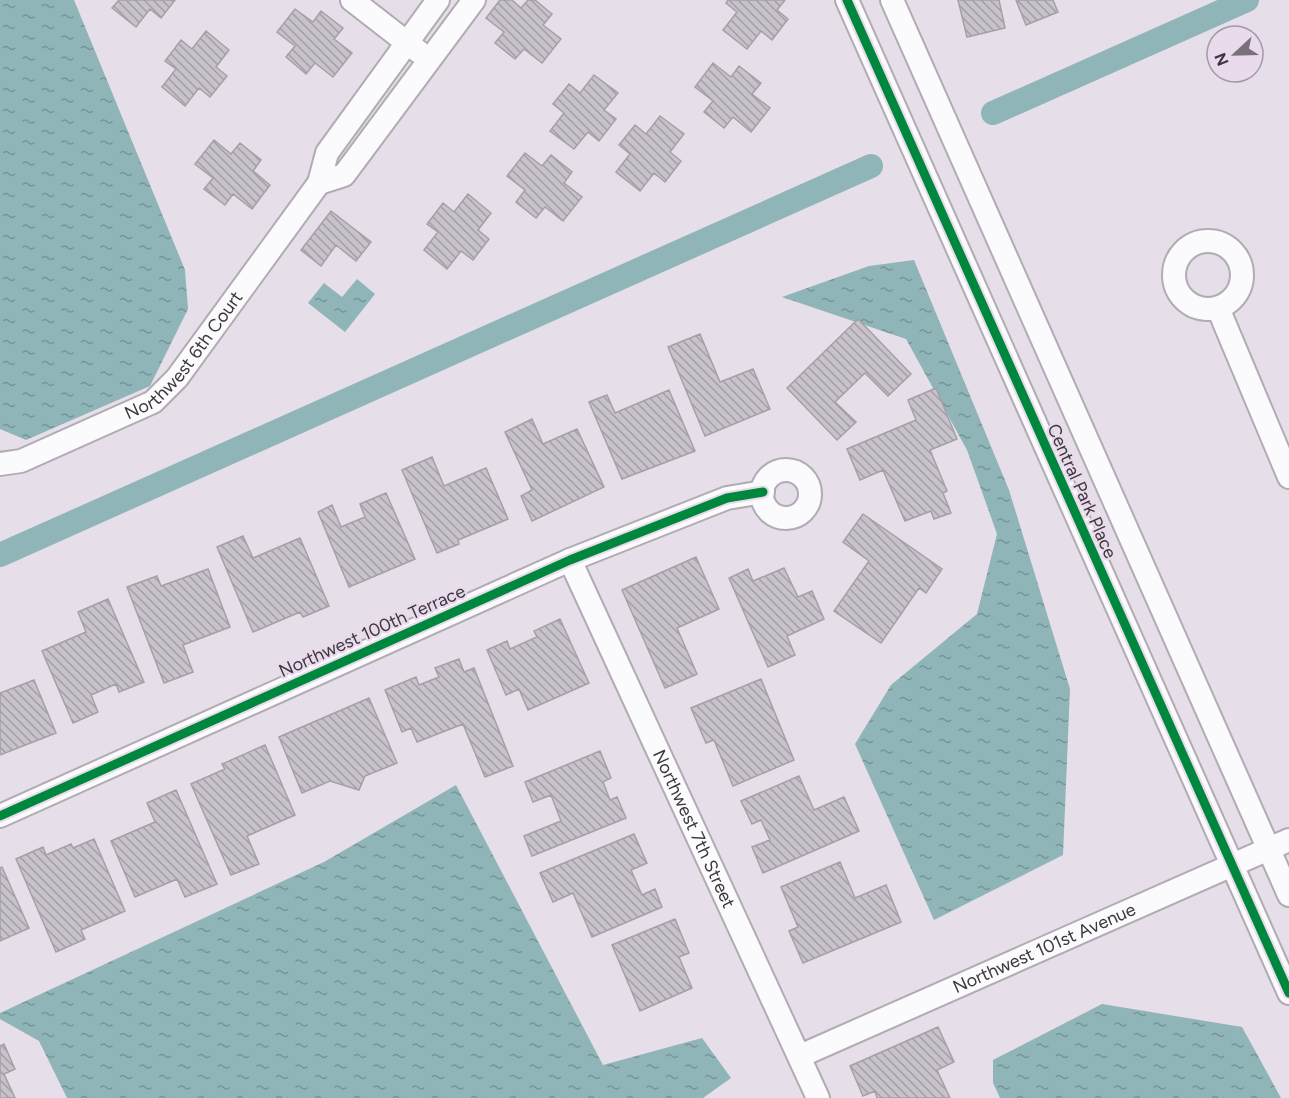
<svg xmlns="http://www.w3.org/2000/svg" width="1289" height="1098" viewBox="0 0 1289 1098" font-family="Figtree,sans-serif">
<defs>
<pattern id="water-ripples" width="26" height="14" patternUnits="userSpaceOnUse" patternTransform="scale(1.5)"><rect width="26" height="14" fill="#8fb5b8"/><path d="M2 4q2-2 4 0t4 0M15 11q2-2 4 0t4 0" fill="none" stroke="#769497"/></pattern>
<pattern id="building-back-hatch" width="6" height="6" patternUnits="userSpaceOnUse" patternTransform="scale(1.5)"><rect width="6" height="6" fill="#c8c2ca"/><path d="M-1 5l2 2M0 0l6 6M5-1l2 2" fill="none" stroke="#a49ea5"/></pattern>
</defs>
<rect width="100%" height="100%" fill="#e6dee8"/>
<!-- water -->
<path fill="url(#water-ripples)" d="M0,0H74L185,270L188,309L150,386L26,440L0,429Z
M914,260L1009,490L1070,689L1063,855L934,920L855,744L891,685L977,614L997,534L967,450L906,339L782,297L869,266Z
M357,279L375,294L345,332L308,303L324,283L342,297Z
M456,785L603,1065L702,1038L731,1078L703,1098H67L39,1041L0,1019V1013L324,862Z
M1102,1004L1242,1027L1281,1098H1000L993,1083V1060Z"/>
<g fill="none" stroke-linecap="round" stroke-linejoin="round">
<!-- canal -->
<path stroke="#8fb5b8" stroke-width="24" d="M993,113L1247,0
M0,555L871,166"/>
</g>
<!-- building -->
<path fill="url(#building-back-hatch)" stroke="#a5a0a7" stroke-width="1.5" d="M119,0H175L161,18L150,9L136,27L112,8Z
M500,0H512L521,8L528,0H535L552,14L543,25L561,39L542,63L524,49L515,59L495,43L504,32L486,18Z
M728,0H785L777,10L788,19L772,40L761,31L747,49L723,30L737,12L726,3Z
M958,0H999L1005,28L967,37Z
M1016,0H1053L1058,12L1026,25Z
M295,9L313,22L321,11L343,28L334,39L352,53L333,77L315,63L306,74L286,57L295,46L277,32Z
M206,31L229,50L216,67L227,76L210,97L199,88L185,106L162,87L176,69L165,61L181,40L192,49Z
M713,63L731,77L739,66L761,83L752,94L770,108L751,132L733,117L724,128L704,112L713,101L695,87Z
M594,75L618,93L604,110L616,119L599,141L588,132L574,149L550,131L564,113L553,104L569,84L580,93Z
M660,116L684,134L670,152L681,161L665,182L654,173L640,191L616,172L630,154L619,145L635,125L646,134Z
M214,140L231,154L240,143L261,160L253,171L270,185L252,209L233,194L225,205L204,189L213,178L195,164Z
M525,153L542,166L551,155L572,172L564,183L582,197L563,221L545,207L536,218L516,202L525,190L507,176Z
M468,194L491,213L478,230L489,239L473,260L461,251L447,269L424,250L438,232L427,224L443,203L454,212Z
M331,211L371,242L356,261L336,245L321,266L301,250Z
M858,319L911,374L888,396L865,373L835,402L856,422L837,440L787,388Z
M700,334L720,382L753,369L770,409L705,436L668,347Z
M936,388L957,439L930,450L947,491L943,493L951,513L934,519L931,511L905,521L883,470L860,480L847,449L916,420L908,400Z
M669,390L695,451L622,479L589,402L607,395L615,413Z
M532,419L543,444L577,429L604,487L532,521L521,496L532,490L505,432Z
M432,457L444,486L486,468L508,519L458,540L459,544L437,553L402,470Z
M386,493L415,559L349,587L318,512L332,505L341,527L365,517L360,504Z
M863,514L942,569L926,593L919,588L881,643L834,611L869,561L843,542Z
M243,536L253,558L300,538L329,606L303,617L300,612L253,632L217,547Z
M696,557L719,609L677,628L697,674L665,688L622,590Z
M784,568L798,597L812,591L824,619L787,636L795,655L768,667L729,578L748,569L753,581Z
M208,569L230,627L183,645L193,672L164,683L127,587L157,576L161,586Z
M108,599L144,682L119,692L116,684L91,695L98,712L73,723L42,651L86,632L78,612Z
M560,619L589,683L528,710L519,689L506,695L487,650L507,641L510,649L537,637L534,631Z
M459,659L464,672L474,668L513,766L485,777L463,724L417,742L411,728L402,732L385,690L416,677L419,685L439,677L435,668Z
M761,679L794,760L733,786L714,740L706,743L691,708Z
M34,680L56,733L0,755V693Z
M369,698L397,763L365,776L359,790L330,781L302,793L279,737Z
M265,745L295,815L247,836L259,864L231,875L191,784L225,769L222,764Z
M600,751L611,778L603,782L610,800L617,797L626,818L532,856L524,836L561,821L551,795L533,802L525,782Z
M799,776L814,810L844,797L859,831L763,873L752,847L770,840L761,820L752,824L741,801Z
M176,790L217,884L185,897L177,879L135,897L111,841L155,822L147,803Z
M634,834L647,863L631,870L642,895L655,889L662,907L592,937L573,893L553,902L540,873Z
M94,839L125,911L81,930L85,939L56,952L16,859L43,847L46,855L71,844L73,848Z
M840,862L855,898L886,885L901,922L803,963L789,931L798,927L781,887Z
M2,867L29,928L0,941V868Z
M675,919L689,953L679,957L692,988L640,1011L612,945Z
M938,1027L954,1062L937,1070L950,1098H877L875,1091L863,1096L850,1066Z
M4,1044L15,1069L4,1074L15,1098H0V1046Z"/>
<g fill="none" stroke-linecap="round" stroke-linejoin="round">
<!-- street casing -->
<g stroke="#b1abb3" stroke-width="26">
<g id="street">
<path d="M352,0L419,52"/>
<path d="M847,0L1289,993"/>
<path d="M892,0L1289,895"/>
<path d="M319,183L344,175L474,0"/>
<circle cx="1208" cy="275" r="34"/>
<path d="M1218,308L1289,477"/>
<path id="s1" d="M0,464L21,461L153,402L177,378L319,183L327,153L438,0"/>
<circle cx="786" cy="494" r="24"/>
<path id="s2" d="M570,560L818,1098"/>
<path d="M0,816L570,560L727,498L763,492"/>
<path id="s3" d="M800,1056L1289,840"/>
</g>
</g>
<!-- street -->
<use href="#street" stroke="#fbfafc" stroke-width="22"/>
<!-- cycleway casing -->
<g stroke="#e9daec" stroke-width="13">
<path id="cycleway" d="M847,0L1289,993
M0,816L570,560L727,498L763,492"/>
</g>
<!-- cycleway -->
<use href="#cycleway" stroke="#00873e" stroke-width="9"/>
</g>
<g text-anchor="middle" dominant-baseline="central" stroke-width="4.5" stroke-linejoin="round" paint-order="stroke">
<!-- street labels -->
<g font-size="18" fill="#3d373e" stroke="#e9daec">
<text stroke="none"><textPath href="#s1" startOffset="220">Northwest 6th Court</textPath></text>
<text transform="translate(1082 491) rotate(66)">Central Park Place</text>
<text transform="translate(372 631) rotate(-24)">Northwest 100th Terrace</text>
<text stroke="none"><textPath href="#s2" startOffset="296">Northwest 7th Street</textPath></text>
<text stroke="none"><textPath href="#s3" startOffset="267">Northwest 101st Avenue</textPath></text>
</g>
</g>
<!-- north arrow -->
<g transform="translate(1235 54) rotate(248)"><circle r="28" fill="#e9daec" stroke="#a499a6" stroke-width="1.5"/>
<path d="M0-4.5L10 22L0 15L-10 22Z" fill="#78717a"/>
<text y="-9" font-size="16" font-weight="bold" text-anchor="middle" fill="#3d373e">N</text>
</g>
</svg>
